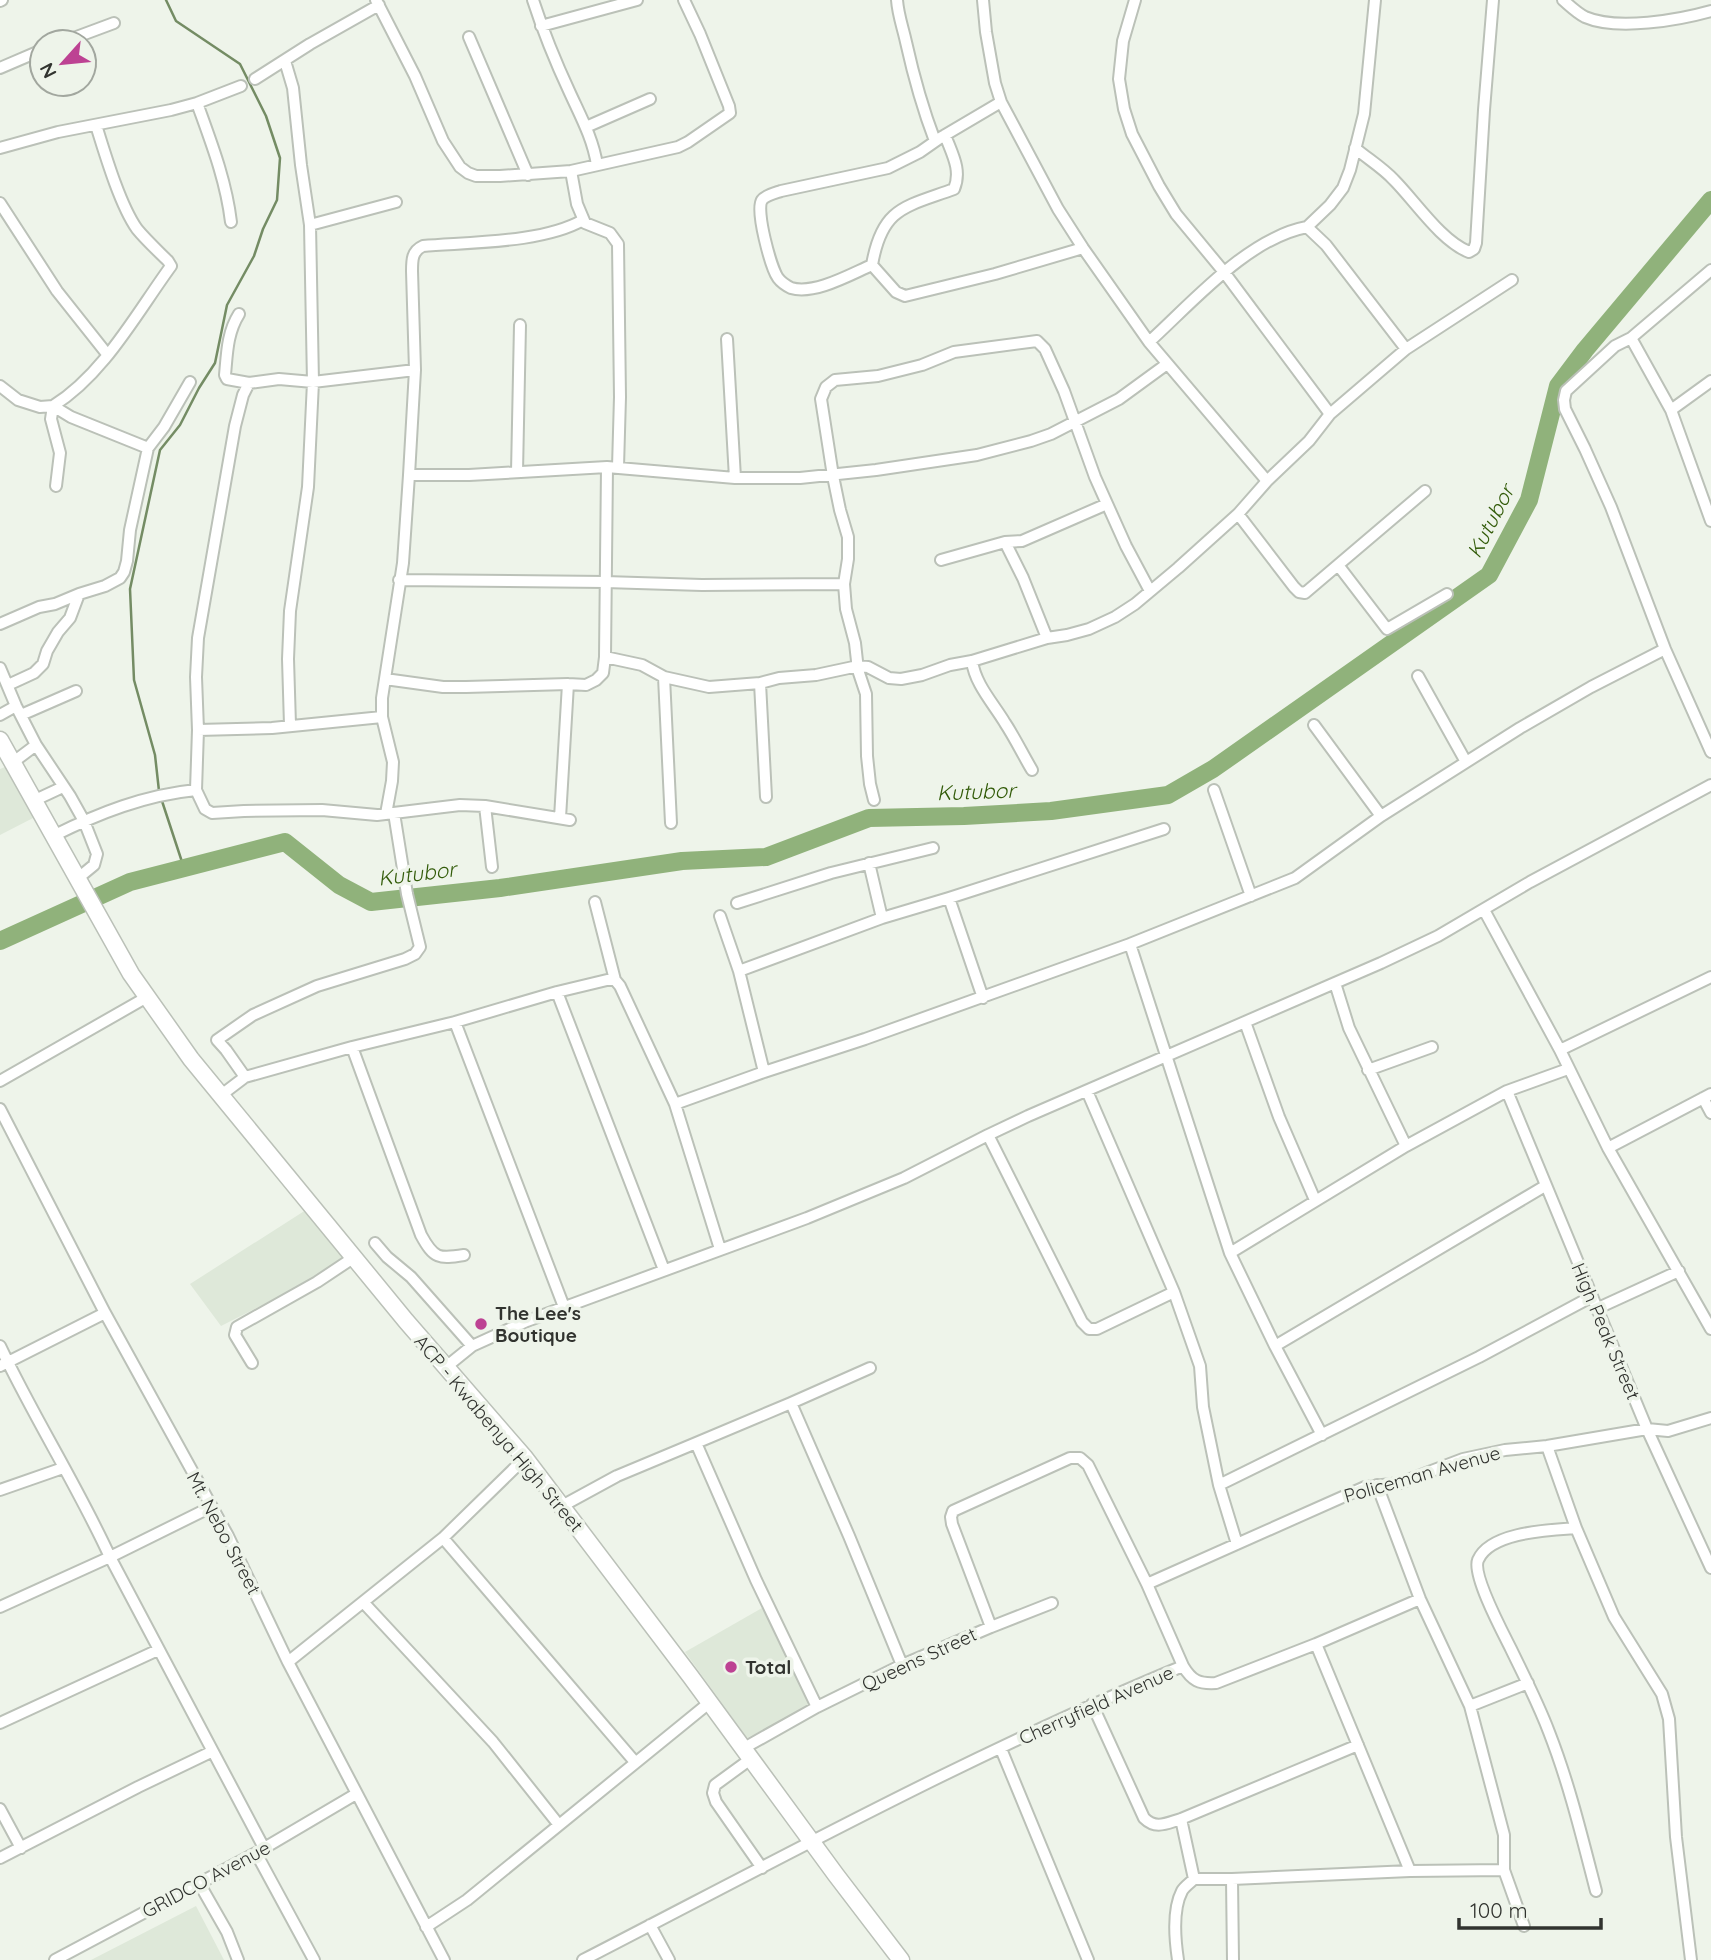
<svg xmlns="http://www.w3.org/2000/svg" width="1711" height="1960" viewBox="0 0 1711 1960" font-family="Quicksand,sans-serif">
<rect width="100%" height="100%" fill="#eef4ea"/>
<!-- built -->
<path fill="#dee8d9" d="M10,765L35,817L0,835V769Z
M309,1208L347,1255L300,1286L221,1326L190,1284Z
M762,1608L813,1705L747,1738L685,1652Z
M196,1906L224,1960H91Z"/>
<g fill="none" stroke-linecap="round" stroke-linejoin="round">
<!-- stream -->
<path stroke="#748c64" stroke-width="2.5" d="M159,791L155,755L134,680L130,589L160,450L180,425L199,388L215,363L227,305L254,256L263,229L277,200L280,158L266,116L240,64L176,21L166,0
M161,798L184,868"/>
<!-- river -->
<path stroke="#90b27b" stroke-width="18" d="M0,941L130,882L285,842L339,885L371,902L500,888L682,861L766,857L869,818L964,816L1051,811L1168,795L1213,769L1489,575L1529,500L1558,386L1585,350L1711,200"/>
<!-- street casing -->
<g stroke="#bbc1b8" stroke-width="14">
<path id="street" d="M376,0L415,76L443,141L460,167L468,173L476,176H500L571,171L678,147L688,142L730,113L729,106L700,34L684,0
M533,0C543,31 556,63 570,93C581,117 593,139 597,165
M897,0C898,15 903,28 906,42C914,78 922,107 935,141
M983,0L986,32L995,83L1001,102L1058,209L1083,248L1149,342L1267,481
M1135,0L1123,41L1119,79L1124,109L1132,134L1159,186L1176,214L1224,272L1330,414
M1563,0C1570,6 1577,13 1585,17C1617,31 1679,20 1711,11
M0,1L2,0
M541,26L637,0
M469,37L528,175
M63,42L114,23
M285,61L293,88L301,165L310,225L313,382L308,487L290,611L288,659L290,725
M0,68L42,50
M255,79L310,44L379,5
M197,103C211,142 226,180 231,222
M586,127L650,99
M945,135C952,154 962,170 954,189C905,207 882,207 872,265L896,292L905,296L995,274L1083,248
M0,148L58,132L171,110L197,103L241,86
M1355,148C1368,159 1383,168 1394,180C1415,201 1441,241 1469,252L1474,249L1476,243L1484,110L1493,0
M571,171L577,204L585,223L610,233L618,244L620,397L618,467
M0,203L57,291L107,354
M310,225L396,202
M1307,227L1330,205L1343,188L1350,170L1364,114L1375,0
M872,265C851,274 815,295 791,288C787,286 781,282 778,278C771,268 755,210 762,200C766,195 775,193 781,191L888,168L920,152L940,138L1001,102
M239,314C227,333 227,354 225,375L227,379L249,383L279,379L313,382L415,370
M1631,338L1711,270
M727,339L735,478
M1149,342C1193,302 1248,238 1307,227L1326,245L1406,349
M249,383L243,395L235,426L198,638L196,677L198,730L196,790L205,809L212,813L244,811L322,810L377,815L460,805L485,806L570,820
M0,386L18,400L40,407L53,406L71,417L148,448
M1671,410L1711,381
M517,472L520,325
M409,475H469L607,467L735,478H800L876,470L977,455L1031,441L1051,434L1119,399L1167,364
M56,486L60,453L51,419L53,406C104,374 136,314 171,266L168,261C158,251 146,240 137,229C120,205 105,154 96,125
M1238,514L1294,587L1299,592L1305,593L1425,491
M1711,521L1671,410L1631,338L1615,346L1566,391L1564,400L1565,409L1585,449L1611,507L1665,649L1711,752
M1005,542L1023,578L1047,638
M941,560L1005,542L1022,541L1107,504
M1338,565L1387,629L1447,594
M399,580L605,582L702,585L844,584
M0,624L39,607L55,604L79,594L105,586L120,578L124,572L127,561L130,530L148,448L164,427L190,382
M605,657L642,665L664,677L709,687L760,683L779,678L816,675L858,666L868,667L889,678L901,679L922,675L950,665L972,661L1047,638L1067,635L1089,629L1115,617L1135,604L1178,568L1238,514L1267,481L1309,441L1330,414L1406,349L1512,280
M972,661C975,684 993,703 1005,723C1015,738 1023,755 1032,770
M0,668L16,706L36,745
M1418,676L1466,762
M664,677L671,823
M385,679L443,687H466L568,684L586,685L596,680L603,673L605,657L607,467
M760,683L766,797
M8,685L34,673L43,664L47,651L58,632L70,618L79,594
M0,715L16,706
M21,715L76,691
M1314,725L1381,816
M198,730L272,728L382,717
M12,763L36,745L70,796L84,821L97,854L94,865L77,879
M1214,790L1251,896
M874,800L870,784L867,756L866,694L858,670L855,643L846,609L844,584L848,559V537L840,510L833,476L821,399L826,387L835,380L878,376L922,365L954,352L1037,341L1045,349L1064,391L1095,477L1126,546L1150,591
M33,801L63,787
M485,806L492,867
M386,814L392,781L393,762L382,717V698L403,563L409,475L415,370L412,271C412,260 412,251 423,246C470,242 543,243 583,220
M560,818L568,684
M53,836C99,813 145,795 196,790
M869,863L882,918
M949,898L983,998
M595,902L615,980L620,986L675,1104L720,1249
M737,903L831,873L933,848
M1484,910L1560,1050L1608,1148L1711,1329
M720,916L739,971L764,1072
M1130,944L1230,1253L1275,1346L1322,1435
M739,971L882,918L949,898L1164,829
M1335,983L1349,1028L1406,1146
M557,992L664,1270
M455,1022L564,1307
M1245,1022L1279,1117L1315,1200
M352,1047L421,1235C434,1259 439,1259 464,1255
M1560,1050L1711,977
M1368,1070L1432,1047
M245,1077L226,1050L217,1040L253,1015L317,986L405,959L415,954L420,947L407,894L394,813
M0,1081L147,997
M1087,1091L1174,1292L1200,1366L1203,1407L1219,1485L1237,1544
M1507,1091L1647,1429L1711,1568
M220,1096L245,1077L352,1047L455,1022L557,992L607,980H615
M1703,1098L1711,1113
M675,1104L764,1072L865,1039L1130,944L1295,878L1381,816L1520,728L1591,687L1665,649
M0,1109L105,1313L228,1536L288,1662L444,1960
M988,1135L1082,1322L1089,1329H1097L1174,1292
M1608,1148L1711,1094
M375,1243L387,1257L411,1277L472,1346
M1230,1253L1406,1146L1507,1091L1568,1069
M1596,1309L1679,1271
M0,1346C34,1418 77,1485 110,1557L264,1848
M1275,1346L1545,1186
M252,1363L235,1335L237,1327L317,1282L353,1258
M0,1366L105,1313
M446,1367L472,1346L527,1321L807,1218L904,1178L988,1135L1028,1116L1381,963L1438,936L1530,882L1711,785
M791,1403L870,1368
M1547,1446L1576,1528
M1219,1485L1479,1357L1591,1297
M1377,1485L1420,1599L1470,1706L1504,1835V1870
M0,1490L63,1468
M562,1506L617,1476L696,1443
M443,1538L635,1762
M1147,1584L1365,1487L1400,1483L1463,1459L1505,1450L1547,1446L1647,1429L1668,1431L1711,1418
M363,1602L493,1742L559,1825
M0,1607L110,1557L211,1507
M991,1627L1052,1603
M1316,1644L1410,1871L1504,1870L1524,1926
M288,1662L443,1538L525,1458
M1092,1704L1144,1818C1156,1830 1167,1823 1181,1819L1358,1745
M1470,1706L1528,1683
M817,1707L756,1580L696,1443L791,1403L849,1536L902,1665
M0,1723L158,1650
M744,1748L817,1707L902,1665L991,1627L952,1524L951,1517L953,1511L1070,1458H1080L1088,1465L1147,1584L1183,1666
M1001,1749L1088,1960
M752,1758L715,1785L713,1793L716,1802L762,1868
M0,1809L21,1848
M1181,1819L1194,1879H1232L1410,1871
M256,1853L314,1960
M0,1858L138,1787L211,1752
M1232,1879L1233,1960
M199,1883L227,1932L238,1960
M1596,1891C1582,1837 1569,1783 1549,1732C1538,1703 1524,1676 1511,1649C1503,1633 1472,1575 1478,1560C1490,1532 1549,1530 1576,1528L1614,1617L1662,1694L1669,1719L1676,1837L1691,1960
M650,1925L669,1960
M426,1927L467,1900L709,1703
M55,1960L256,1853L356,1794
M583,1960C781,1858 977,1751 1183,1666C1192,1681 1199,1684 1216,1683L1316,1644L1420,1599
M1178,1960C1175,1940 1172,1910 1182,1891C1184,1887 1190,1883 1194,1879"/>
</g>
<!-- secondary casing -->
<g stroke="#bbc1b8" stroke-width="19">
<path id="secondary" d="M0,740L131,974L191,1059L406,1321L525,1458L691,1677L836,1875L901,1960"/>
</g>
<!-- street -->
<use href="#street" stroke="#fff" stroke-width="10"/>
<!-- secondary -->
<use href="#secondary" stroke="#fff" stroke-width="16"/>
</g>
<!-- markers -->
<g fill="#bd4293" stroke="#eef4ea" stroke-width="2.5">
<circle cx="481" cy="1324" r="7"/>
<circle cx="731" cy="1667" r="7"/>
</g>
<g text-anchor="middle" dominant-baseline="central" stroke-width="7" stroke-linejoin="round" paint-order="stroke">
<!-- poi labels -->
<g font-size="19" font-weight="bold" fill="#31332f" stroke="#eef4ea" text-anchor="start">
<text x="495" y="1313">The Lee's<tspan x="495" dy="22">Boutique</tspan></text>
<text x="745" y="1667">Total</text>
</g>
<!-- street labels -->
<g font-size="19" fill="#31332f" stroke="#eef4ea">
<text transform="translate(1606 1331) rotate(67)">High Peak Street</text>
<text transform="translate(499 1433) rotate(50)">ACP - Kwabenya High Street</text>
<text transform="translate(1422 1474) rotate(-16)">Policeman Avenue</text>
<text transform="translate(224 1533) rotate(62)">Mt. Nebo Street</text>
<text transform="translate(919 1659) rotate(-25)">Queens Street</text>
<text transform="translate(1096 1705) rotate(-24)">Cherryfield Avenue</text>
<text transform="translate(206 1879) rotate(-28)">GRIDCO Avenue</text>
</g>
<!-- water labels -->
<g font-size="21" font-style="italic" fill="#325b09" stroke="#eef4ea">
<text transform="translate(1490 521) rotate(-63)">Kutubor</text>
<text transform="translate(976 791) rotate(-2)">Kutubor</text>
<text transform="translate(417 873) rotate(-7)">Kutubor</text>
</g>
</g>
<!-- north arrow -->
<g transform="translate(63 63) rotate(243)"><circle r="33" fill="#eef4ea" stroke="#a2a79f" stroke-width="2"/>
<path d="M0-5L12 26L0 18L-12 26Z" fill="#bd4293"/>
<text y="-10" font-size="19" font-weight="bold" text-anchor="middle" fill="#31332f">N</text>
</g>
<!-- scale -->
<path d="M1459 1918v10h142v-10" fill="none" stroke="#31332f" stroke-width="3.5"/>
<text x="1470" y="1918" font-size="21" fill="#31332f" stroke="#eef4ea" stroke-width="5" paint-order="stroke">100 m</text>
</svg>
